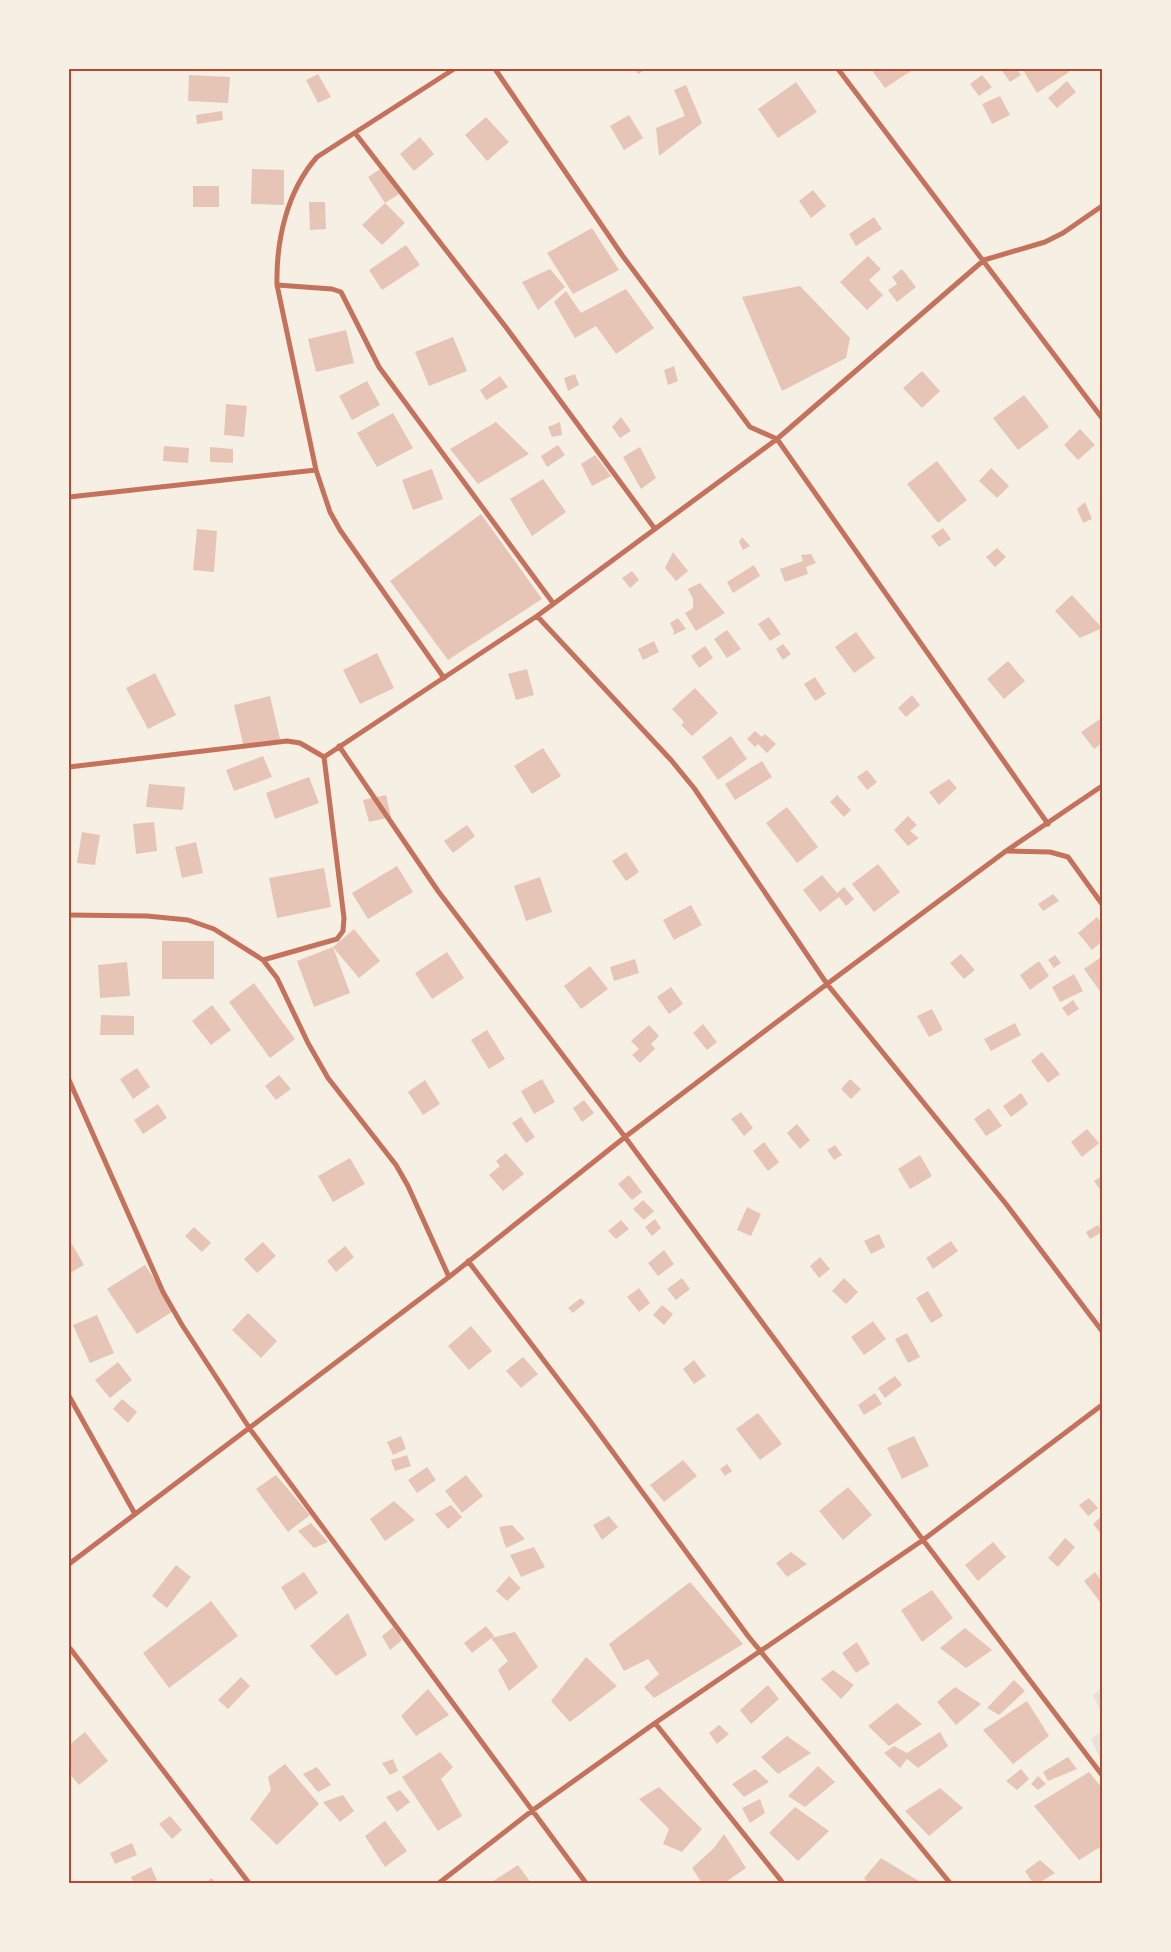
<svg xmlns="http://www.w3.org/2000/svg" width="1171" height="1952" viewBox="0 0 1171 1952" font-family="Manrope,sans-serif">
<rect width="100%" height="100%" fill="#f6efe4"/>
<!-- green -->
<path fill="#e2e4dc" d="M1102,1688V1715L1093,1695Z
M1102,1731V1763L1091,1739Z"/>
<!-- building -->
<path fill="#e6c5b7" d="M635,69H647L638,74Z
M871,69H914L885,88Z
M1001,69H1017L1021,75L1010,82Z
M1025,69H1068L1069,72L1037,93L1023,70Z
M318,74L331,97L318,103L306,80Z
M189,75L230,77L228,103L188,101Z
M982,75L992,87L979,96L970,84Z
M1067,81L1076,92L1057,108L1048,98Z
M796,82L817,112L778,138L758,109Z
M686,85L702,123L659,156L656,128L685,116L674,90Z
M1000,96L1010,115L992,124L982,104Z
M222,111L223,120L197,124L196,115Z
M629,115L643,138L624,150L610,126Z
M486,117L509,142L487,161L465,135Z
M420,137L434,154L414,171L400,154Z
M382,168L399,194L385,203L368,177Z
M252,169L284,170V205L251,204Z
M193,186H219V207H193Z
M813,190L826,206L811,218L799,201Z
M309,202H325L326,229L310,230Z
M385,203L405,223L382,245L362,225Z
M874,217L882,229L856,246L849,234Z
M592,228L619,270L573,294L547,253Z
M406,245L420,265L382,290L369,270Z
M868,256L881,269L869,280L883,295L867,310L840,282Z
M550,269L565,287L538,310L522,282Z
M902,269L916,287L897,302L888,290L897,284L892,277Z
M800,286L850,338L846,358L782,391L742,297Z
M626,289L654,328L616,354L596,326L575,338L554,302L566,291L581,313Z
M346,330L354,363L316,372L308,339Z
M453,337L467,371L429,386L415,352Z
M674,366L678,381L668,385L664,370Z
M922,371L940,391L922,408L903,388Z
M575,374L579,385L568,391L564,378Z
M500,376L508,387L486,400L480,390Z
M367,381L380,405L352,420L339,396Z
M1024,395L1049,427L1018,450L993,418Z
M226,404L247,406L244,437L224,435Z
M393,413L413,448L377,467L357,433Z
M621,417L631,431L620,438L612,427Z
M496,422L529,454L478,484L450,449Z
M560,422L562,435L552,437L548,427Z
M1080,429L1095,445L1078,460L1064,445Z
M558,445L565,455L547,467L541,456Z
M164,446L189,448L188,463L163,461Z
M210,447L233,449V463L210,462Z
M640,447L656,478L641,489L623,457Z
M595,455L611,476L592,486L581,464Z
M937,461L967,500L938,523L907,484Z
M991,468L1009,486L997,498L979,481Z
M432,469L443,499L413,510L402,480Z
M543,479L566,512L532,536L510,499Z
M1085,502L1092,519L1083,523L1077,509Z
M481,514L542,599L448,660L390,581Z
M943,528L951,539L939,547L931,536Z
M197,529L217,531L214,572L193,570Z
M742,537L750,546L743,550L739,542Z
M997,548L1006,557L995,567L986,557Z
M673,552L688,571L676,581L665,568Z
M811,554L816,563L806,567L808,574L785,582L780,569L803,561L801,555Z
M754,565L760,576L733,593L727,582Z
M632,571L639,580L630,588L622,578Z
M700,583L725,613L696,631L685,613L693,608V599L688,589Z
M1072,595L1102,628L1080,638L1055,611Z
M769,617L781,634L770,641L758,624Z
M678,618L686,629L673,635L674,631L670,623Z
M727,630L741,649L727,658L714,639Z
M856,632L875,658L854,673L835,647Z
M654,641L659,652L643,660L638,649Z
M783,644L791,654L783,660L776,649Z
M705,646L713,658L699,668L691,656Z
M377,653L394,688L360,704L343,670Z
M1008,661L1025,681L1004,699L987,679Z
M527,669L534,695L516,700L508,674Z
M155,673L176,715L148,729L126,688Z
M815,677L826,694L815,701L804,684Z
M695,688L718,713L692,736L681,725L684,722L672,709Z
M912,695L920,705L906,717L898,708Z
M270,696L280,739L244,748L234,705Z
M1100,719L1102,723V743L1094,749L1081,732Z
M755,731L762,737L765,734L776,744L767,753L758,744L755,747L747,739Z
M731,736L747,759L718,780L702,757Z
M543,748L561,776L532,794L514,766Z
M263,756L272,777L234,791L226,770Z
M762,761L772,777L735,800L725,784Z
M867,770L877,782L867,790L857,777Z
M309,777L319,803L275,819L266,793Z
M949,779L957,788L939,805L929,792Z
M149,784L185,787L183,810L146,807Z
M386,795L391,817L369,822L363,800Z
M837,795L851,810L844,817L830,802Z
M787,807L818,847L797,863L766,823Z
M908,816L917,825L910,831L919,838L908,846L894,830Z
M154,822L157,851L136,854L133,824Z
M467,825L475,836L453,853L444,841Z
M82,832L100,835L95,865L77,863Z
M196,842L203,873L182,878L175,847Z
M626,852L639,872L626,881L612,861Z
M878,864L900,892L874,912L852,884Z
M397,866L413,892L368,919L352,893Z
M324,868L331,907L277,918L269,878Z
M822,875L837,893L844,887L854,899L846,906L839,897L820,912L803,890Z
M540,877L552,912L526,921L514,886Z
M1053,894L1059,901L1043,911L1038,904Z
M691,905L702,925L674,940L663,920Z
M1097,917L1102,924V941L1092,950L1078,933Z
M354,929L380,961L359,978L333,947Z
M162,941H214V979H162Z
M333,947L350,993L314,1007L297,961Z
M447,952L464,978L432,999L415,973Z
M961,954L975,970L964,979L950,963Z
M1055,955L1061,963L1054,968L1048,960Z
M1101,957L1102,960V994L1084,969Z
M635,959L639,973L614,981L610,967Z
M1039,961L1049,976L1030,990L1020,975Z
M127,962L130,996L100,998L98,965Z
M590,966L608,989L581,1009L564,986Z
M1074,974L1083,991L1060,1002L1052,987Z
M254,983L295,1039L270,1058L229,1002Z
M671,987L683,1004L669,1014L657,997Z
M1073,1000L1079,1009L1068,1016L1062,1008Z
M212,1005L231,1030L211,1045L192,1021Z
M932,1009L943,1030L929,1037L917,1016Z
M101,1015L134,1016V1035H100Z
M1015,1023L1021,1035L991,1051L984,1039Z
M703,1024L717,1042L707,1050L693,1033Z
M649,1025L659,1036L651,1044L655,1049L640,1063L632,1055L639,1049L631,1041Z
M487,1030L505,1059L489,1069L471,1040Z
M1042,1052L1060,1074L1048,1083L1031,1061Z
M137,1068L150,1087L133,1099L120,1079Z
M279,1075L291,1089L276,1100L265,1086Z
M542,1079L555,1102L534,1114L521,1091Z
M850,1079L861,1089L851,1099L841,1089Z
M425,1080L440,1104L423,1115L408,1092Z
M1021,1093L1028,1104L1011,1117L1003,1106Z
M584,1100L594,1113L582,1122L573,1108Z
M158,1104L167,1118L143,1134L134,1120Z
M989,1108L1002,1126L986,1136L974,1119Z
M741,1112L753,1128L744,1136L731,1119Z
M521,1117L535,1137L526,1143L512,1123Z
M797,1124L810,1140L800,1149L787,1133Z
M1087,1129L1099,1143L1082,1157L1071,1142Z
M764,1142L779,1162L768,1171L753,1151Z
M835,1145L842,1155L834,1160L827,1150Z
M506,1153L524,1174L503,1191L489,1175L500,1166L496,1161Z
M920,1155L932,1176L910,1189L898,1169Z
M350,1158L365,1184L333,1202L318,1176Z
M629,1175L642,1192L632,1200L618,1184Z
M1102,1176V1192L1094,1181Z
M643,1200L654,1211L644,1220L633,1209Z
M747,1207L761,1214L751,1236L737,1230Z
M655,1219L661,1228L652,1236L645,1227Z
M621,1220L629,1229L616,1239L608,1231Z
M1098,1225L1102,1232L1090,1239L1086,1232Z
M194,1227L211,1243L202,1252L185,1236Z
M879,1234L885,1247L871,1254L864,1241Z
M69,1239L84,1265L70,1273L69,1270Z
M951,1241L958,1251L933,1269L926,1258Z
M263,1242L276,1256L257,1273L244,1259Z
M345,1246L354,1257L336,1272L327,1261Z
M664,1250L674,1264L658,1276L648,1263Z
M820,1257L830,1269L819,1278L810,1266Z
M145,1265L175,1310L137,1334L107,1289Z
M682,1278L690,1289L676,1300L667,1289Z
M844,1278L858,1292L846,1304L832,1291Z
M639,1288L650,1303L639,1312L627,1297Z
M928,1291L943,1316L931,1323L916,1298Z
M581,1298L585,1303L573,1313L568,1308Z
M662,1305L673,1314L664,1325L653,1315Z
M248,1313L277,1341L261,1358L232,1330Z
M97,1315L114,1353L90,1363L73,1325Z
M873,1321L886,1339L864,1355L851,1337Z
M471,1326L492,1351L469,1370L448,1346Z
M907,1333L920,1357L908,1363L895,1339Z
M523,1357L538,1374L521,1388L506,1371Z
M694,1360L706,1376L694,1384L683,1369Z
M118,1362L132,1380L110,1398L95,1380Z
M895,1376L902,1385L885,1398L878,1388Z
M875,1393L882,1404L864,1415L858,1405Z
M122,1399L137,1412L128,1423L113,1409Z
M758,1413L782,1444L760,1460L736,1429Z
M401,1436L406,1449L393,1455L387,1442Z
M914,1436L929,1466L902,1479L887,1448Z
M407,1455L411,1466L395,1471L391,1460Z
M683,1460L697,1476L664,1502L650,1485Z
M727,1464L732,1471L725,1476L720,1469Z
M427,1467L436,1480L417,1493L408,1480Z
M276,1475L310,1515L288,1532L256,1489Z
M466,1475L483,1496L462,1513L445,1491Z
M848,1487L872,1515L843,1540L819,1511Z
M1089,1498L1098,1508L1088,1516L1079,1505Z
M394,1501L415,1520L385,1541L370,1519Z
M451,1505L462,1517L448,1529L435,1514Z
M609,1516L618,1527L602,1540L593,1525Z
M1102,1516V1535L1093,1524Z
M311,1523L328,1542L314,1548L298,1531Z
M512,1525L525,1539L506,1548L499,1527Z
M1065,1538L1075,1547L1058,1567L1048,1558Z
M993,1542L1006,1557L978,1581L965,1565Z
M534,1547L545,1567L521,1577L510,1555Z
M791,1552L807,1564L787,1577L776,1563Z
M176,1565L191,1577L167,1608L152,1596Z
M304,1572L318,1593L295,1610L281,1587Z
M1095,1572L1102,1582V1600L1100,1602L1084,1581Z
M509,1576L521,1588L507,1601L496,1591Z
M690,1582L743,1644L654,1698L644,1687L659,1674L648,1659L624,1671L609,1644Z
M932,1590L953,1618L922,1642L901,1610Z
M211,1601L238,1636L169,1688L143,1653Z
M348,1613L367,1655L336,1676L310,1646Z
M486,1626L494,1636L472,1653L464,1643Z
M393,1627L402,1640L390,1650L382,1636Z
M965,1628L992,1650L966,1668L940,1648Z
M515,1632L538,1667L509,1691L498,1670L508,1661L491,1638Z
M857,1642L870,1664L856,1673L842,1653Z
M586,1657L617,1686L570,1722L551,1701Z
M833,1670L854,1685L841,1699L821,1679Z
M241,1677L250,1686L228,1709L218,1700Z
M1014,1680L1025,1691L999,1715L987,1708Z
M768,1685L779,1699L751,1724L740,1710Z
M955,1687L981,1704L956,1725L937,1702Z
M428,1689L449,1715L416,1736L401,1716Z
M1027,1701L1049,1736L1013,1764L983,1730Z
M897,1703L922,1724L889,1746L868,1726Z
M719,1725L729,1734L717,1744L709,1733Z
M85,1732L108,1761L79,1785L69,1773V1745Z
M940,1732L948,1746L918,1768L907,1759L900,1768L884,1753L894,1746L907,1753Z
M787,1736L811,1753L778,1774L761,1757Z
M440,1752L453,1767L441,1779L462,1816L438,1831L402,1777Z
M1068,1757L1077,1769L1048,1781L1043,1772Z
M393,1759L398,1771L390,1775L382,1763Z
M285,1764L319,1804L277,1845L250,1819L271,1790L268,1777Z
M818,1766L835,1782L805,1807L788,1796Z
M317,1767L331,1785L318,1792L303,1774Z
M755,1769L769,1782L744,1797L732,1784Z
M1021,1769L1029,1779L1017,1790L1006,1781Z
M1089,1772L1102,1788V1846L1079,1860L1034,1806Z
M1038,1776L1046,1784L1038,1790L1031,1784Z
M659,1787L702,1829L682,1852L663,1844L669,1829L639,1799Z
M940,1788L963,1808L929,1836L905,1811Z
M400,1790L410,1802L397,1812L386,1797Z
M343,1795L354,1811L340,1822L323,1802Z
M760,1799L765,1813L750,1823L742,1808Z
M795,1807L829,1831L798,1861L769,1833Z
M170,1816L182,1830L172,1839L159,1824Z
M385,1821L407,1851L385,1867L365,1836Z
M724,1834L746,1868L724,1883H702L692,1868L714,1848Z
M132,1843L137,1855L115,1864L110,1853Z
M881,1858L922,1883H868L864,1878Z
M1040,1860L1055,1873L1039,1883H1033L1025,1871Z
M518,1865L531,1883H490Z
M151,1867L157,1880L150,1883H134L131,1877Z
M211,1878L217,1883H206Z"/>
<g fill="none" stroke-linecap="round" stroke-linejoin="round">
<!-- minor -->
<path stroke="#c5725c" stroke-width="5" d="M495,69L622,255L750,427L777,439L1048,824
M838,69L1102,418
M355,133L505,326L655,529
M277,285L332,289L341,292L379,367L553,603
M69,497L316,470
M537,616L671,760L694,788L827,984L1006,1204L1102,1331
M444,678L340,530L330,512L316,470L277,285C276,240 287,191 317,157L454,69
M339,746L438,891L625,1137L923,1540L1102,1775
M324,757L537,616L777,439L984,260L1045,242L1063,233L1102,206
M69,767L287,741L300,743L324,757
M1007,851L1050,852L1068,857L1102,904
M69,915L147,916L188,920L214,929L263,960L277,978L308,1043L328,1078L396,1165L408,1186L449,1277
M263,960L337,939L343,931L344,918L324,757
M69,1080L163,1292L182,1325L250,1429L586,1883
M468,1261L590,1421L748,1636L950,1883
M69,1396L135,1514
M69,1564L449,1277L625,1137L827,984L1006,851L1102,786
M69,1647L249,1883
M655,1723L783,1883
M439,1883L533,1810L655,1723L923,1540L1102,1405"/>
</g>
<!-- border -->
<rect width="1171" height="1952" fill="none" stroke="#f6efe4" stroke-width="140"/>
<rect x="70" y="70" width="1031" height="1812" fill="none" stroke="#b5482f" stroke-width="2"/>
</svg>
